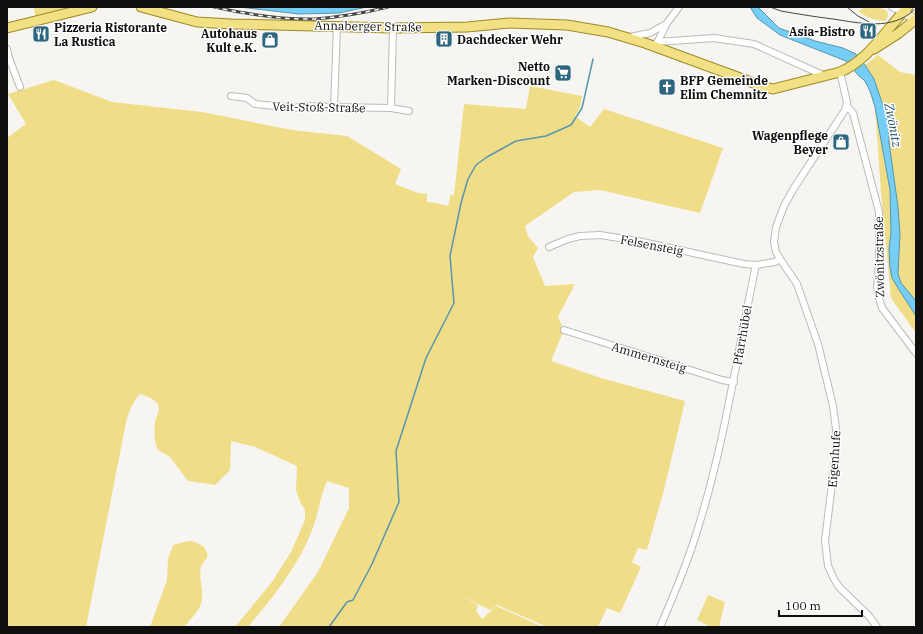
<svg xmlns="http://www.w3.org/2000/svg" width="923" height="634" viewBox="0 0 923 634" font-family="'IBM Plex Serif',serif">
<rect width="100%" height="100%" fill="#f6f5f2"/>
<!-- green -->
<path fill="#f0dd87" d="M34,7H72L35,16Z
M865,7C874,7 896,7 885,21C875,21 866,17 858,11Z
M878,55L900,72L916,75V333L891,298L881,192L875,107L870,91L865,81L859,76L868,69L865,65Z
M54,80L112,102L202,112L292,130L347,136L401,169L395,184L418,193L427,194V202L437,203L448,206L451,194L454,196L464,104L526,109L530,86L582,96L580,108L575,116L590,127L604,109L723,148L700,213L600,190L574,192L525,226L528,236L538,248L533,257L545,286L575,284L558,317L564,330L551,361L601,378L685,401L665,486L647,550L638,548L632,562L641,567L620,613L607,608L598,627H547L497,605L490,610L462,596L478,605L476,611L482,619L496,606L543,627H279L318,572L349,508V488L327,481C321,495 319,510 314,525C300,564 274,596 248,627H235L272,582L291,552L305,520V510L301,504L296,490L297,466L255,447L231,441L230,470L215,485L188,481L170,457L158,450C154,441 154,431 155,422C156,417 159,413 159,409C160,401 147,396 140,394C132,403 129,411 126,422L86,627H7V403L8,385L7,380V138L26,124L8,94Z
M190,541C197,542 205,545 207,553C209,559 203,561 201,567C198,579 205,592 201,604C198,612 189,621 184,627H150L167,580L168,559L173,545L184,542Z
M708,595L725,602L719,627H711L697,620Z"/>
<!-- water -->
<path fill="#76cef6" stroke="#5795b0" d="M239,7H367L339,13L299,14Z
M750,7H758L779,28L815,41L843,48L856,54L865,65L874,79L888,120L889,142L898,207L900,234L898,274L901,283L916,301V316L898,288L892,278L890,267L889,249L891,233L890,190L875,107L870,91L865,81L859,76L846,61L780,35L757,18Z"/>
<g fill="none" stroke-linecap="round" stroke-linejoin="round">
<!-- stream -->
<path stroke="#5795b0" stroke-width="1.5" d="M329,627L347,602L353,600L372,564L399,502L396,451L426,358L454,303L450,256L461,203L468,179L476,165L487,157L516,141L546,136L571,125L582,108L593,59"/>
<!-- minor casing -->
<g stroke="#bbbbb7" stroke-width="8">
<path id="minor" d="M892,7L903,12
M630,37L650,33L666,24
M657,42L714,38L754,44L825,76
M656,45L667,23L679,7
M7,49L9,58L20,87
M840,72L847,102L845,110L794,188L784,206L776,227L774,242L776,252L780,259L797,284L818,344L833,406L836,429V451L825,541L828,566L834,579L839,587L869,616L877,627
M231,96L247,98L255,104L295,108L302,106L334,107L391,108L409,111
M847,106L853,113L879,212V262L877,287L879,298L882,308L916,353
M334,107L337,26
M391,108L393,28
M549,247L568,239L580,236L600,235L638,241L744,264L756,265
M564,330L722,380L734,382
M660,627C674,595 688,562 698,528C725,442 737,353 756,265L775,262L780,259"/>
</g>
<!-- secondary casing -->
<g stroke="#bbbbb7" stroke-width="10">
<path id="secondary" d="M903,12L916,20"/>
</g>
<!-- primary casing -->
<g stroke="#9d8a25" stroke-width="11">
<path id="primary" d="M141,7L197,22L231,24L393,28L467,27L509,23L567,25L608,32L645,43L759,85L773,89L840,72C869,60 886,29 908,7
M7,28L92,7
M874,49L899,33L916,19"/>
</g>
<!-- minor -->
<use href="#minor" stroke="#fff" stroke-width="6"/>
<!-- secondary -->
<use href="#secondary" stroke="#f9f0c2" stroke-width="8"/>
<!-- primary -->
<use href="#primary" stroke="#f2e084" stroke-width="9"/>
<!-- tram -->
<path stroke="#464644" stroke-width="1" d="M770,7L781,11C798,14 816,17 833,19C860,23 892,31 914,10
M847,7L858,16L869,22"/>
<!-- rail casing -->
<g stroke="#464644" stroke-width="3">
<path id="rail" d="M214,7C246,14 281,20 315,19C339,17 364,13 388,7"/>
</g>
<!-- rail -->
<use href="#rail" stroke="#fff" stroke-width="1.5" stroke-dasharray="4.5" stroke-linecap="butt"/>
</g>
<!-- icons -->
<defs>
<g id="restaurant-square" transform="scale(0.9)"><rect x="-9" y="-9" width="18" height="18" rx="4" fill="#2c667f" stroke="#fff"/><path d="M-5-6h1v4h1v-4h1v4h1v-4h1v5L-1.5 .5V6h-2V.5L-5-1ZM5-6V6H3V1.5H1.5Q1.5-4 5-6Z" fill="#fff"/></g>
<g id="building-square" transform="scale(0.9)"><rect x="-9" y="-9" width="18" height="18" rx="4" fill="#2c667f" stroke="#fff"/><path d="M-4-6H4V6H1V3H-1V6H-4ZM-2.5-4.3h1.7v1.8h-1.7ZM.8-4.3h1.7v1.8H.8ZM-2.5-1h1.7V.8h-1.7ZM.8-1h1.7V.8H.8Z" fill="#fff"/></g>
<g id="shop-square" transform="scale(0.9)"><rect x="-9" y="-9" width="18" height="18" rx="4" fill="#2c667f" stroke="#fff"/><path d="M-5-2.5h2.3a2.7 3.5 0 0 1 5.4 0H5L5.5 6h-11ZM-1.5-2.5h3a1.5 2.3 0 0 0-3 0Z" fill="#fff"/></g>
<g id="supermarket-square" transform="scale(0.9)"><rect x="-9" y="-9" width="18" height="18" rx="4" fill="#2c667f" stroke="#fff"/><path d="M-6-5.5h2.5l.6 2H6L4.5 2H-2.5L-4.4-4H-6ZM-1.5 3.2a1.3 1.3 0 1 0 .1 0ZM3 3.2a1.3 1.3 0 1 0 .1 0Z" fill="#fff"/></g>
<g id="church-square" transform="scale(0.9)"><rect x="-9" y="-9" width="18" height="18" rx="4" fill="#2c667f" stroke="#fff"/><path d="M-1.2-6h2.4v3.5h3.3v2.4h-3.3V6h-2.4V-.1h-3.3v-2.4h3.3Z" fill="#fff"/></g>
</defs>
<g fill-rule="evenodd">
<use href="#restaurant-square" x="868" y="31"/>
<use href="#restaurant-square" x="41" y="34"/>
<use href="#building-square" x="444" y="39"/>
<use href="#shop-square" x="270" y="40"/>
<use href="#supermarket-square" x="563" y="73"/>
<use href="#church-square" x="667" y="87"/>
<use href="#shop-square" x="841" y="142"/>
</g>
<g text-anchor="middle" dominant-baseline="central" stroke-width="3" stroke-linejoin="round" paint-order="stroke">
<!-- street labels -->
<g font-size="12" fill="#0f0f0e" stroke="#fff">
<text transform="translate(368 26) rotate(1)">Annaberger Straße</text>
<text transform="translate(319 107) rotate(1)">Veit-Stoß-Straße</text>
<text transform="translate(652 245) rotate(11)">Felsensteig</text>
<text transform="translate(879 257) rotate(-91)">Zwönitzstraße</text>
<text transform="translate(742 335) rotate(-80)">Pfarrhübel</text>
<text transform="translate(649 357) rotate(17)">Ammernsteig</text>
<text transform="translate(834 459) rotate(-86)">Eigenhufe</text>
</g>
<!-- poi labels -->
<g font-size="12" font-weight="bold" fill="#0f0f0e" stroke="#fff" text-anchor="end">
<text x="54" y="27" text-anchor="start">Pizzeria Ristorante<tspan x="54" dy="14">La Rustica</tspan></text>
<text x="855" y="31">Asia-Bistro</text>
<text x="257" y="33">Autohaus<tspan x="257" dy="14">Kult e.K.</tspan></text>
<text x="457" y="39" text-anchor="start">Dachdecker Wehr</text>
<text x="550" y="66">Netto<tspan x="550" dy="14">Marken-Discount</tspan></text>
<text x="680" y="80" text-anchor="start">BFP Gemeinde<tspan x="680" dy="14">Elim Chemnitz</tspan></text>
<text x="828" y="135">Wagenpflege<tspan x="828" dy="14">Beyer</tspan></text>
</g>
<!-- water labels -->
<g font-size="13" font-style="italic" fill="#27586d" stroke="#fff">
<text transform="translate(893 125) rotate(79)">Zwönitz</text>
</g>
</g>
<!-- border -->
<rect width="923" height="634" fill="none" stroke="#0f0f0e" stroke-width="16"/>
<!-- scale -->
<path d="M779 610v6h83v-6" fill="none" stroke="#0f0f0e" stroke-width="2"/>
<text x="785" y="610" font-size="12" fill="#0f0f0e" stroke="#ffffff" stroke-width="3" paint-order="stroke">100 m</text>
</svg>
